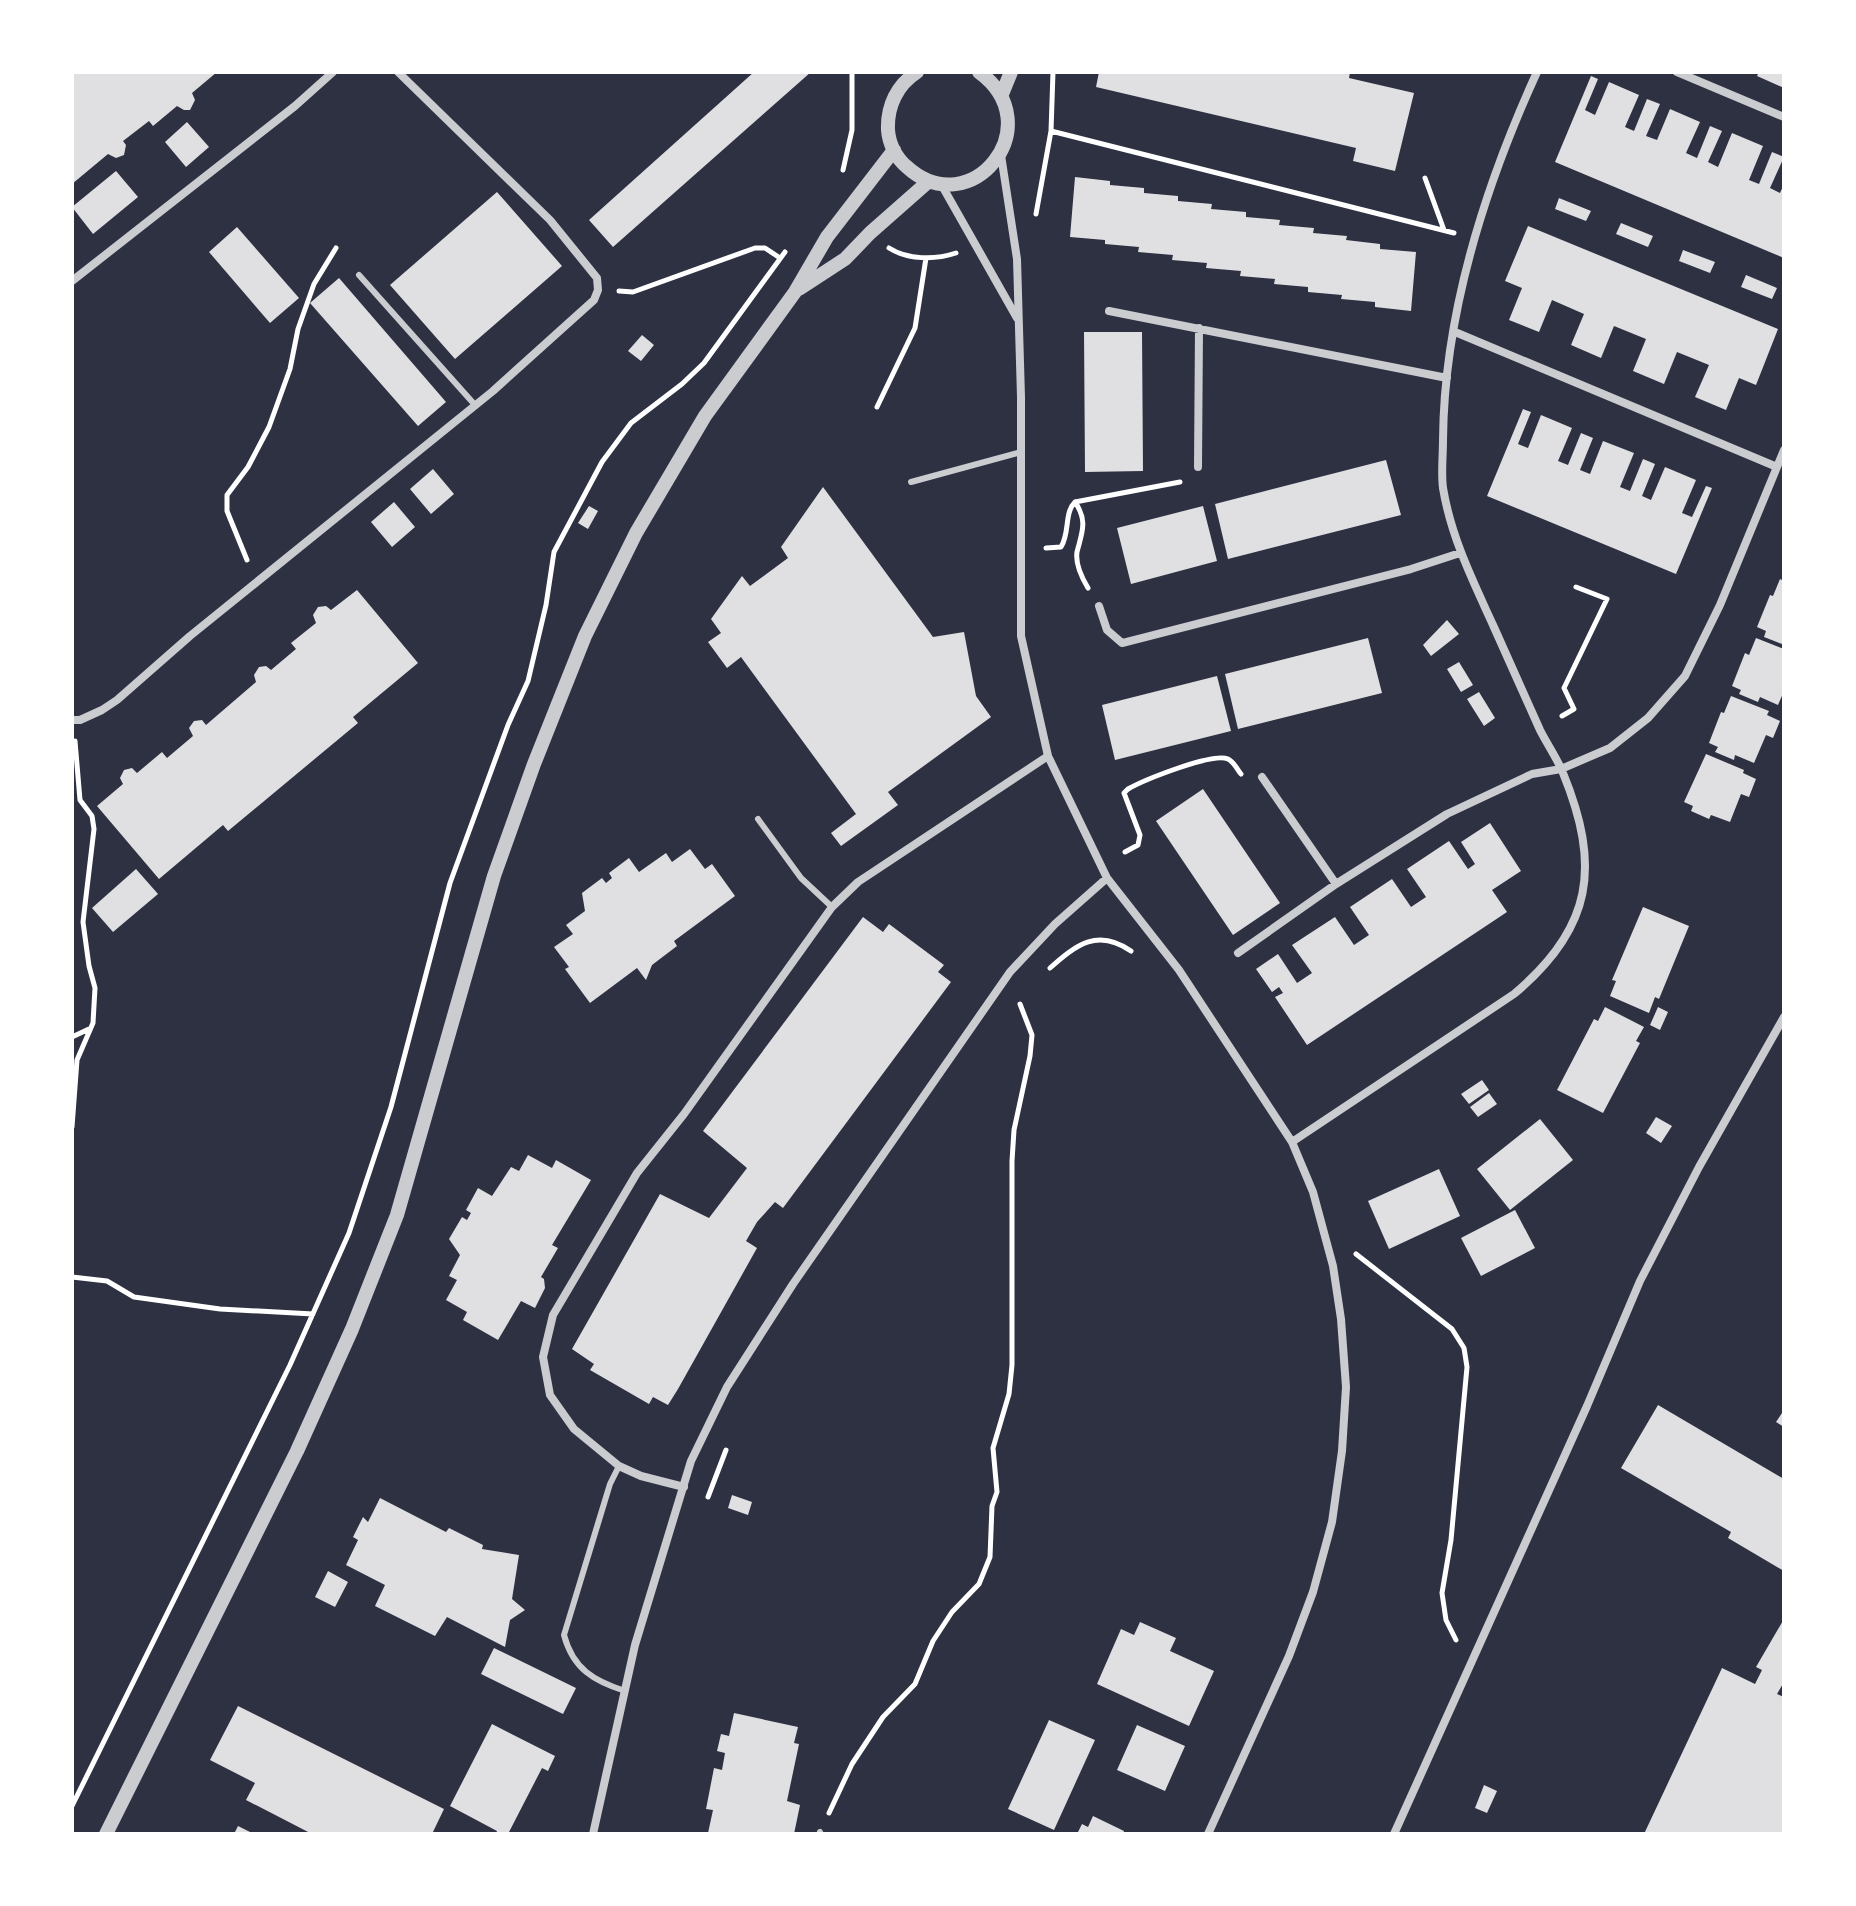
<svg xmlns="http://www.w3.org/2000/svg" width="1856" height="1906" viewBox="0 0 1856 1906" font-family="'Space Grotesk',sans-serif">
<rect width="100%" height="100%" fill="#2d3142"/>
<!-- building -->
<path fill="#e0e0e3" d="M72,72H217L192,93L195,100L190,110H184L177,106L153,126L149,121L123,141L126,145L124,155L116,158L108,154L72,184Z
M754,72H811L613,247L589,220Z
M1099,72H1322L1333,74V72H1350L1349,78L1414,93L1395,171L1353,161L1356,148L1096,87Z
M1759,72H1784V88L1757,76Z
M1591,76L1598,79L1585,110L1595,115L1609,82L1639,95L1625,127L1634,131L1647,99L1660,104L1646,136L1657,140L1670,109L1700,122L1686,153L1697,158L1710,126L1722,131L1708,162L1718,167L1732,133L1763,146L1749,180L1759,184L1772,152L1784,157L1770,188L1780,193L1784,184V258L1555,162Z
M187,122L209,147L186,167L165,142Z
M116,171L138,197L93,234L72,207Z
M1075,177L1110,181V185L1144,188V193L1178,196V201L1212,204L1211,209L1246,212V217L1280,220L1279,225L1314,228L1313,233L1347,236L1346,240L1380,244V249L1416,252L1411,311L1375,307V302L1341,299L1342,295L1308,292V287L1274,284L1275,279L1240,276L1241,271L1206,268L1207,263L1172,260L1173,255L1138,252L1139,247L1105,244V240L1070,237Z
M497,192L562,266L455,359L390,285Z
M1559,198L1591,211L1586,221L1555,209Z
M1621,223L1653,236L1648,247L1616,234Z
M1528,226L1778,329L1756,385L1739,378L1726,410L1695,397L1709,365L1677,352L1664,384L1633,371L1646,339L1614,326L1601,358L1571,345L1584,314L1552,300L1539,332L1509,320L1522,288L1505,281Z
M237,227L299,298L270,323L209,252Z
M1683,250L1715,262L1710,273L1679,261Z
M1746,275L1777,288L1772,299L1741,287Z
M339,278L446,402L418,426L310,303Z
M1084,332H1142L1143,471L1085,472Z
M642,335L654,345L641,361L628,351Z
M1523,409L1531,412L1518,444L1528,448L1541,415L1572,428L1558,461L1568,465L1581,433L1593,438L1580,470L1590,474L1603,441L1634,453L1620,487L1630,491L1643,459L1648,461L1655,464L1642,496L1651,500L1665,467L1696,480L1682,513L1692,517L1706,486L1712,488L1676,574L1487,496Z
M1386,460L1401,515L1228,559L1215,504Z
M433,469L454,494L431,514L410,489Z
M823,487L933,637L964,632L976,696L991,717L888,792L898,805L841,846L831,833L856,814L741,657L727,668L708,642L721,633L711,619L742,576L750,586L788,558L781,547Z
M394,502L415,527L392,547L371,522Z
M589,506L598,511L588,529L578,523Z
M1203,506L1217,561L1131,584L1117,528Z
M1780,579L1784,581L1782,644L1764,637L1766,631L1757,627L1770,595L1773,596Z
M357,590L418,663L353,717L358,723L228,831L223,825L159,879L97,806L123,784L120,778L124,770L132,768L137,773L162,752L167,758L193,736L189,728L194,721L202,720L206,725L256,682L254,675L259,667L266,666L271,670L296,649L291,643L316,623L313,615L318,607L326,606L331,610Z
M1447,620L1459,634L1431,656L1423,645Z
M1368,638L1382,693L1238,729L1225,674Z
M1756,638L1784,649V691L1778,705L1760,697L1758,702L1739,694L1741,690L1732,686L1745,653L1749,655Z
M1459,662L1473,685L1461,692L1447,669Z
M1217,676L1231,731L1115,760L1102,705Z
M1479,692L1495,718L1484,726L1467,699Z
M1731,696L1769,711L1767,715L1780,721L1773,738L1766,735L1754,763L1735,755L1734,760L1715,752L1718,747L1709,743L1721,712L1724,713Z
M1706,754L1744,770L1743,773L1756,779L1749,797L1741,794L1730,822L1711,815L1709,819L1691,811L1693,806L1684,802Z
M1203,789L1280,903L1233,935L1156,821Z
M1490,823L1521,871L1492,890L1507,912L1307,1045L1275,997L1283,993L1279,987L1272,992L1256,969L1278,954L1297,983L1312,973L1292,945L1335,917L1354,945L1369,935L1350,907L1392,879L1411,907L1426,897L1407,869L1449,841L1468,869L1475,864L1461,842Z
M690,849L705,869L712,864L735,896L674,941L677,946L652,965L646,980L637,968L590,1003L565,969L569,967L554,947L573,934L566,925L585,911L582,893L602,878L606,883L612,878L609,873L629,858L639,872L666,853L672,862Z
M136,869L158,894L113,932L92,908Z
M1643,907L1689,926L1659,999L1655,997L1649,1013L1610,996L1616,981L1612,980Z
M863,917L883,932L889,924L944,965L938,972L951,982L783,1208L775,1202L757,1222L746,1241L757,1248L678,1389L668,1405L653,1397L649,1404L590,1370L594,1364L572,1349L660,1194L709,1218L747,1168L703,1131Z
M1605,1007L1644,1027L1636,1041L1640,1043L1603,1113L1557,1090L1594,1019L1598,1021Z
M1658,1007L1668,1012L1660,1030L1650,1025Z
M1482,1080L1489,1090L1469,1104L1461,1094Z
M1489,1093L1497,1104L1478,1117L1470,1107Z
M1656,1117L1672,1126L1661,1143L1646,1133Z
M1540,1119L1573,1160L1510,1210L1477,1169Z
M528,1155L552,1168L556,1160L591,1180L552,1245L558,1248L541,1277L544,1279L545,1288L535,1308L521,1301L498,1340L463,1320L467,1312L446,1300L457,1280L449,1276L460,1255L449,1239L462,1217L467,1220L471,1213L466,1210L478,1188L492,1196L511,1167L519,1171Z
M1439,1169L1460,1216L1389,1249L1368,1201Z
M1515,1210L1535,1248L1481,1276L1461,1238Z
M1658,1405L1784,1479V1571L1728,1538L1731,1532L1621,1468Z
M1784,1410V1427L1776,1422Z
M732,1495L752,1502L748,1515L728,1508Z
M380,1498L446,1532L449,1528L483,1545L482,1549L519,1555L512,1599L525,1610L510,1620L505,1647L447,1617L435,1636L375,1606L385,1585L346,1565L358,1540L353,1537L363,1517L368,1522Z
M328,1571L348,1582L335,1607L315,1597Z
M1784,1619V1682L1777,1694L1784,1697V1834H1644L1722,1668L1755,1684L1762,1670L1756,1667Z
M1140,1622L1176,1638L1170,1651L1214,1671L1189,1726L1097,1684L1121,1629L1134,1635Z
M494,1648L576,1688L563,1714L481,1674Z
M238,1706L444,1809L432,1834H312L246,1800L255,1783L210,1760Z
M734,1713L798,1727L794,1743L799,1744L787,1801L800,1805L794,1834L708,1833L713,1810L706,1809L714,1768L722,1770L725,1753L717,1751L721,1734L729,1736Z
M1049,1720L1095,1740L1054,1830L1008,1809Z
M492,1724L555,1756L548,1771L542,1768L508,1834H496L497,1831L450,1806Z
M1137,1725L1185,1746L1165,1791L1117,1770Z
M1484,1785L1497,1791L1487,1813L1475,1808Z
M1093,1816L1124,1831L1123,1834H1077L1082,1824L1088,1827Z
M238,1826L254,1834H234Z"/>
<g fill="none" stroke-linecap="round" stroke-linejoin="round">
<!-- path -->
<path stroke="#fff" stroke-width="5" d="M1051,131L1454,233
M843,170L852,130V72
M1425,178L1444,230
M1036,214L1051,131L1053,72
M889,248C908,260 935,260 956,253
M619,291L633,292L755,248H765L780,258
M877,407L915,328L926,258
M1075,502C1088,521 1082,532 1077,552C1075,565 1082,578 1088,588
M1046,548L1061,547C1070,533 1064,513 1075,502L1180,482
M247,560L227,511V495L248,467L269,427L290,369L298,329L314,284L336,248
M1562,716L1574,709L1564,688L1607,599L1576,587
M1125,852L1138,845L1140,835L1124,793L1128,789C1144,780 1213,752 1228,759C1234,762 1237,769 1241,774
M1050,968C1077,944 1098,928 1131,951
M72,1037L89,1029
M72,1127L77,1060L93,1023L95,988L89,966L83,922L94,829L92,816L80,800L75,741
M1356,1254L1452,1329L1464,1348L1467,1367L1451,1540L1442,1593L1446,1620L1456,1640
M72,1277L107,1281L134,1297L220,1309L313,1314
M708,1497L726,1450
M72,1806L290,1365L349,1233L391,1107L450,883L508,725L528,681L546,605L554,552L602,462L631,423L682,384L704,363L785,252
M829,1813L852,1764L883,1717L915,1684L933,1641L952,1612L979,1584L990,1557L992,1506L997,1492L993,1448L1009,1394L1012,1365V1161L1014,1130L1030,1056L1032,1035L1020,1004"/>
<!-- service -->
<path stroke="#caccd0" stroke-width="6" d="M359,275L475,405
M911,482L1021,452
M758,819L801,878L832,907
M619,1466L610,1484L564,1635C573,1669 594,1681 625,1691
M820,1832L821,1834"/>
<!-- minor -->
<path stroke="#caccd0" stroke-width="8" d="M1677,72L1784,117
M1001,155L1017,259L1021,397V636L1048,756L1107,878L1179,970L1292,1142L1313,1192L1333,1266L1341,1319L1346,1387L1342,1451L1332,1522L1313,1592L1289,1656L1208,1834
M941,184L1017,318
M72,281L295,106L333,72
M1109,311L1447,378
M1455,332L1777,467
M1198,467L1199,328
M1099,606L1107,630L1122,643L1411,569L1460,553
M72,720H80L102,710L117,700L190,636L493,391L594,300L598,290L597,278L550,220L398,72
M1262,777L1336,884
M1238,953L1336,884L1447,814L1532,774L1561,769L1610,748L1648,718L1685,676L1720,605L1784,450
M1292,1142L1514,994C1593,928 1601,866 1563,773C1557,758 1547,744 1540,730C1524,695 1509,660 1493,625C1473,581 1451,537 1443,488C1441,473 1443,456 1443,440C1444,314 1485,186 1537,72
M684,1487L641,1476L619,1466L574,1429L550,1395L543,1357L553,1315L637,1173L684,1114L832,907L858,882L1048,756
M593,1834L635,1645L691,1461L727,1387L793,1284L1010,972L1055,924L1107,878
M1394,1834L1587,1406L1640,1281L1699,1167L1784,1017"/>
<!-- tertiary -->
<path stroke="#caccd0" stroke-width="14" d="M917,72C897,85 887,106 888,130C889,144 896,158 907,167C971,225 1052,125 979,72
M1002,94L1011,72
M799,289L845,259L870,233L929,181
M106,1834L297,1451L352,1329L397,1215L494,876L534,764L585,636L636,533L705,416L795,292L827,237L894,150"/>
</g>
<!-- border -->
<rect width="1856" height="1906" fill="none" stroke="#ffffff" stroke-width="148"/>
</svg>
